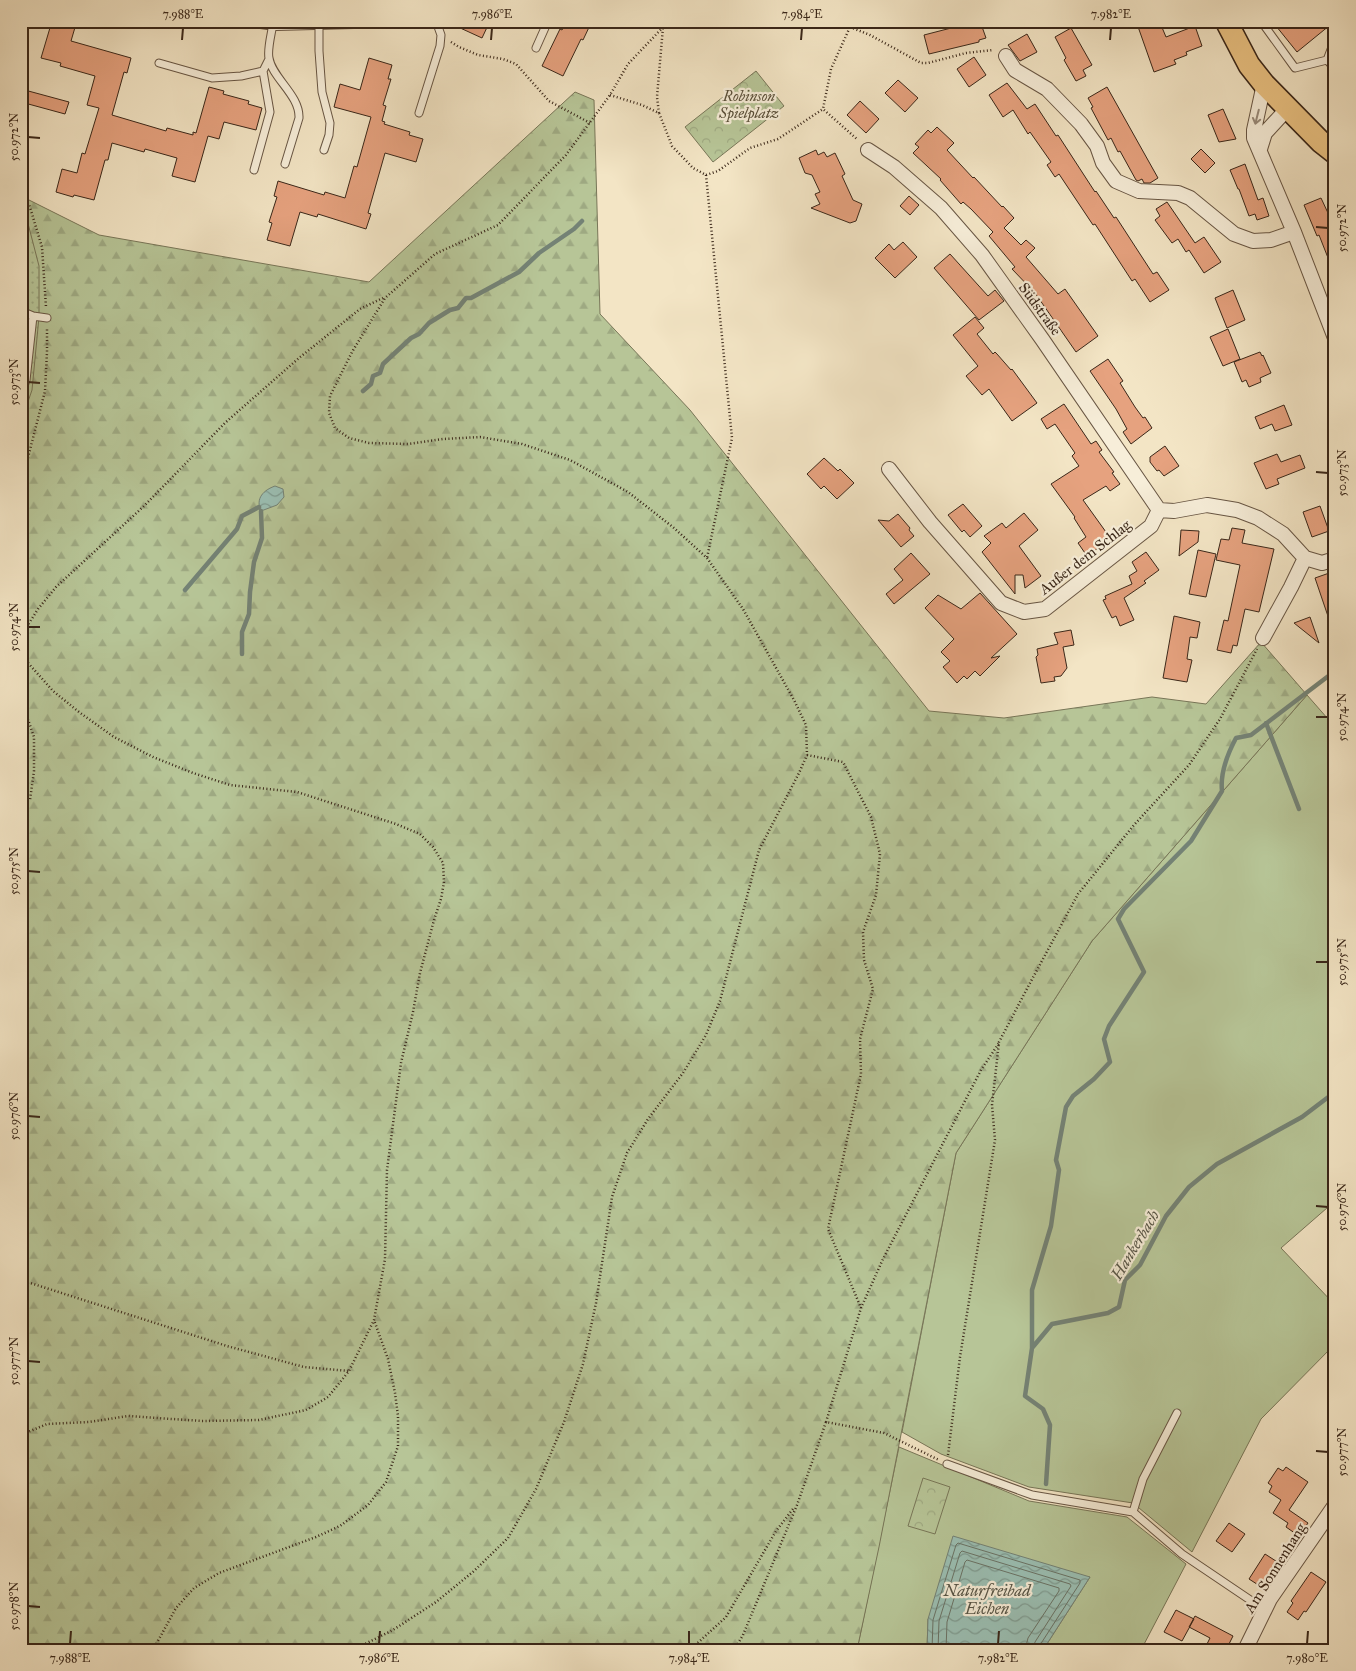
<svg xmlns="http://www.w3.org/2000/svg" width="1356" height="1671" viewBox="0 0 1356 1671" font-family="'IM FELL Great Primer',serif">
<defs>
<pattern id="forest-firs" width="22" height="20" patternUnits="userSpaceOnUse" patternTransform="scale(1.25)"><rect width="22" height="20" fill="#b7c597"/><path d="M5 1l3.5 6h-7zM16 11l3.5 6h-7z" fill="#9ea982"/></pattern>
<pattern id="park-crowns" width="20" height="18" patternUnits="userSpaceOnUse" patternTransform="scale(1.25)"><rect width="20" height="18" fill="#b7c597"/><path d="M2 6a3 3 0 1 1 6 0M12 15a3 3 0 1 1 6 0" fill="none" stroke="#9ea982"/></pattern>
<pattern id="garden-dots" width="8" height="8" patternUnits="userSpaceOnUse" patternTransform="scale(1.25)"><rect width="8" height="8" fill="#b7c597"/><path d="M2 2h.1M6 6h.1" fill="none" stroke="#9ea982" stroke-width="1.8" stroke-linecap="round"/></pattern>
<pattern id="water-waves" width="16" height="10" patternUnits="userSpaceOnUse" patternTransform="scale(1.25)"><rect width="16" height="10" fill="#9bbfb3"/><path d="M0 5q4-4 8 0t8 0" fill="none" stroke="#7f9b91"/></pattern>
</defs>
<rect width="100%" height="100%" fill="#f3e5c5"/>
<filter id="stains"><feTurbulence type="fractalNoise" baseFrequency=".004" numOctaves="4"/><feColorMatrix values="0 0 0 0 .2 0 0 0 0 .09 0 0 0 0 .02 0 0 0 .5 -.17"/></filter>
<radialGradient id="worn" r=".72"><stop offset=".6" stop-color="#630" stop-opacity="0"/><stop offset="1" stop-color="#630" stop-opacity=".3"/></radialGradient>
<!-- grass -->
<path fill="#b7c597" stroke="#787658" d="M1307,695L1335,727V1201L1281,1248L1335,1305V1344L1261,1419L1192,1552L1133,1503L1029,1487L941,1454L902,1432L956,1153L1092,941Z
M899,1447L1029,1501L1127,1517L1186,1564L1141,1650H1043L1090,1577L928,1619L927,1650H857Z"/>
<!-- forest -->
<path fill="url(#forest-firs)" stroke="#787658" d="M575,92L594,100L600,314L690,410L929,711L1004,718L1152,697L1206,704L1261,642L1307,695L1092,941L956,1153L879,1547L857,1650H21V196L99,235L369,282Z"/>
<!-- park -->
<path fill="url(#park-crowns)" stroke="#787658" d="M756,71L784,106L713,162L685,127Z
M923,1478L950,1487L935,1534L908,1526Z"/>
<!-- garden -->
<path fill="url(#garden-dots)" stroke="#787658" d="M21,207L24,208L39,266V317L32,390L21,422Z"/>
<!-- water -->
<path fill="url(#water-waves)" stroke="#748275" d="M275,486L283,489L284,497L277,505L261,511C255,498 264,490 275,486Z
M953,1536L1090,1577L1043,1650H927L928,1619Z"/>
<g fill="none" stroke-linecap="round" stroke-linejoin="round">
<!-- shore -->
<path stroke="#6a7366" stroke-width="1" d="M932,1650L933,1620L956,1545L958,1543L1080,1580V1583L1040,1645L1039,1650
M938,1650L939,1621L960,1553L962,1551L1070,1584L1071,1586L1035,1642L1033,1650
M946,1650L947,1622L965,1562L967,1560L1059,1588V1591L1028,1638L1025,1650"/>
<!-- stream -->
<path stroke="#748275" stroke-width="4.5" d="M363,391L371,384L373,376L380,373L383,364L411,338L419,334L429,323L450,310L458,308L466,298H471L519,272L539,253L574,229L582,221
M185,590L237,529L242,516L259,507
M242,654V632L249,614L250,592L254,562L262,538L261,511
M1266,723L1299,809
M1032,1348V1290L1051,1226L1059,1170L1056,1160L1066,1107L1073,1096L1094,1079L1110,1062L1104,1039L1109,1026L1144,972L1118,919L1124,909L1191,841L1222,791C1220,773 1228,753 1236,738L1251,735L1335,671
M1046,1484L1050,1425L1043,1409L1025,1396L1032,1348L1052,1324L1108,1313L1119,1307L1125,1280L1140,1265L1166,1216L1189,1187L1217,1164L1302,1117L1335,1092"/>
</g>
<!-- building -->
<path fill="#e6a27f" stroke="#3a2719" d="M52,21H66L76,24L71,41L131,58L127,73L124,72L112,115L166,131L167,128L193,135V132L196,133L209,87L224,91L223,94L249,101L248,104L262,108L256,130L224,122L219,139L208,136L195,182L172,176L177,158L145,149L144,152L112,143L108,160H105L94,200L74,195L73,197L56,192L62,169L77,173L82,153L85,154L99,108L87,105L95,76L60,66L61,63L41,58Z
M445,21H490L482,38Z
M567,21H592L583,40L581,39L563,76L542,66L560,29L562,30Z
M954,21H980L986,38L979,40V42L929,54L924,35L955,27Z
M1136,21H1154L1156,27L1161,25L1166,37L1195,26L1202,46L1186,52L1187,55L1174,60L1176,64L1154,72Z
M1272,21H1335L1297,52Z
M1071,28L1092,65L1083,70L1086,76L1076,81L1064,60L1066,58L1055,37Z
M1027,34L1037,52L1020,61L1008,45Z
M974,57L986,75L969,87L957,69Z
M369,58L392,65L388,79H391L383,105L386,106L382,121L385,122L384,124L410,132L409,135L423,139L416,162L385,153L368,213L371,214L366,229L318,214L317,217L300,212L290,246L267,240L272,223L269,222L277,197L274,196L278,181L324,195L325,192L345,198L354,166L357,167L371,117L334,107L340,84L360,90Z
M898,80L918,98L905,112L885,93Z
M1007,83L1027,109L1035,104L1056,136L1058,135L1095,192L1096,191L1114,218L1116,217L1153,274L1157,272L1169,290L1150,302L1135,279L1132,281L1095,224L1093,225L1059,174L1055,177L1047,165L1051,162L1030,132L1028,134L1013,110L1003,117L989,95Z
M1107,87L1158,178L1150,183H1144L1142,179L1138,181L1136,180L1120,151L1118,152L1111,138L1108,140L1091,108L1093,107L1088,98Z
M21,89L69,102L65,114L21,102Z
M860,101L879,119L866,133L847,115Z
M1223,109L1236,139L1219,142L1208,115Z
M937,127L954,143L947,150L973,178L974,177L1002,207L1003,206L1014,218L1004,228L1021,245L1026,240L1035,248L1026,257L1058,294L1065,289L1098,336L1076,352L1035,293L1012,269L1015,267L989,236L993,232L971,209L963,202L961,204L940,180L941,179L913,153L919,147L915,144L928,130L931,133Z
M1201,149L1215,163L1205,173L1191,159Z
M816,150L818,155L824,152L827,157L835,153L845,174L842,176L853,200L862,204L856,221L850,223L811,208L820,204L815,194L820,192L812,175L805,173L799,158Z
M1245,164L1258,200L1263,198L1269,216L1257,220L1255,214L1249,216L1239,189H1238L1230,170Z
M909,196L919,205L910,215L900,206Z
M1321,198L1335,228L1334,273L1319,235L1317,236L1304,205Z
M1167,202L1195,243L1204,237L1221,262L1204,273L1189,250L1186,252L1178,239L1172,243L1155,220L1160,216L1156,209Z
M903,242L917,257L895,278L875,258L889,244L894,250Z
M950,254L988,296L995,290L1004,301L979,320L934,268Z
M1233,290L1245,320L1227,328L1215,298Z
M975,317L984,328L977,334L993,354L995,352L997,354L1011,370L1012,369L1037,403L1012,421L989,389L982,395L966,376L978,366L953,335Z
M1228,329L1240,359L1223,366L1210,337Z
M1260,352L1262,356L1263,355L1271,373L1260,378L1261,382L1249,387L1246,380L1242,382L1234,362Z
M1108,359L1123,381L1120,383L1135,407L1143,418L1145,417L1152,428L1131,444L1123,432L1127,429L1116,409L1090,371Z
M1064,404L1091,444L1096,441L1102,450L1099,452L1114,472L1112,473L1120,484L1110,491L1106,486L1083,500L1111,539L1087,556L1078,543L1086,537L1074,518L1075,517L1051,484L1079,466L1072,456L1075,453L1055,424L1047,429L1041,419Z
M1284,405L1292,425L1275,431L1272,424L1260,429L1255,417Z
M1165,446L1179,466L1164,476L1159,470L1157,471L1150,462V457Z
M1277,454L1281,462L1300,455L1305,468L1277,479L1279,484L1266,489L1254,463Z
M824,458L838,471L840,469L854,483L837,499L824,486L821,489L807,474Z
M963,504L982,526L970,537L964,530L962,532L948,515Z
M1320,506L1329,531L1312,537L1303,512Z
M1024,513L1038,530L1019,546L1041,576L1025,588L1023,575H1015V594L982,552L991,543L984,536L1002,523L1006,528Z
M898,514L910,528L909,530L914,536L901,547L878,520L889,521Z
M1232,528L1245,530L1242,543L1274,549L1259,612L1245,609L1237,646L1233,645L1231,653L1217,650L1224,620L1228,621L1240,565L1216,560L1221,539L1229,540Z
M1181,530L1199,531L1198,542L1179,556Z
M1198,550L1216,554L1206,597L1189,594Z
M1146,552L1159,570L1144,581L1146,583L1124,598L1134,620L1120,626L1116,616L1112,618L1103,600L1106,599L1105,596L1132,584L1129,576L1137,571L1132,562Z
M911,553L930,574L894,604L886,594L903,580L894,569Z
M1335,571V631H1333L1315,578Z
M980,593L1017,634L991,658L1000,656L980,676L975,671L967,679L964,676L957,683L943,667L950,661L941,652L954,639L925,608L938,595L961,609Z
M1174,616L1200,622L1197,638L1190,637L1187,659L1192,660L1187,682L1163,678Z
M1310,617L1319,643L1294,623Z
M1071,630L1074,645L1063,647L1067,668L1061,676L1054,677L1055,681L1041,683L1036,657L1038,655L1037,649L1058,644L1054,633Z
M1286,1467L1308,1482L1289,1510L1308,1523L1299,1536L1286,1527L1288,1523L1273,1513L1281,1500L1269,1492L1272,1486L1268,1483L1278,1468L1283,1471Z
M1229,1523L1245,1534L1232,1552L1216,1541Z
M1265,1554L1279,1563L1263,1588L1249,1579Z
M1311,1572L1326,1582L1306,1612L1304,1611L1298,1620L1287,1612L1293,1603L1291,1601Z
M1176,1610L1194,1619L1182,1641L1164,1632Z
M1195,1616L1233,1636L1226,1650H1204L1210,1638L1189,1627Z"/>
<g fill="none" stroke-linecap="round" stroke-linejoin="round">
<!-- service casing -->
<g stroke="#685644" stroke-width="9">
<path id="service" d="M1261,21L1295,68L1327,60L1335,69
M273,23C272,32 267,49 269,58C272,78 300,95 299,118L285,164
M319,23V51L322,92L330,123L329,135L324,150
M536,48L548,21
M1327,60L1335,39
M159,63L212,78L241,76L263,71
M419,113L440,46L441,35L436,21
M254,170L270,112L263,71L269,59
M21,311L33,316L26,380L21,396
M33,316L47,318
M947,1464L1032,1495L1133,1512L1182,1554L1265,1610
M1133,1512L1143,1479L1177,1413"/>
</g>
<!-- minor casing -->
<g stroke="#685644" stroke-width="16">
<path id="minor" d="M261,21L276,23L354,21
M1006,56L1015,70L1047,89L1081,124L1097,146L1103,163L1116,181L1139,191L1178,193L1190,198L1234,234L1253,241L1271,240L1294,232
M1264,84L1254,130V138L1294,232L1335,338
M1260,149L1265,133L1288,108
M868,150L894,167L941,208L982,255L1042,339L1159,510
M889,469L930,522L1001,603L1024,612L1045,609L1151,526L1159,510L1174,511L1207,505L1237,510L1258,518L1283,534L1305,558L1322,563L1335,559
M1263,638L1291,587L1305,558
M1245,1650L1270,1599L1335,1505"/>
</g>
<!-- primary casing -->
<g stroke="#3a2719" stroke-width="24">
<path id="primary" d="M1226,21L1249,65L1264,84L1321,142L1335,153"/>
</g>
<!-- path -->
<path stroke="#3a2719" stroke-width="2.5" stroke-dasharray="1 2.5" stroke-linecap="butt" d="M848,21L850,27L831,69L823,109L858,140
M850,27L870,35L921,63H928L966,53L993,50
M451,42L459,47L478,55L503,59L516,64L549,101L590,123
M610,95L642,105L659,113L672,146L693,168L706,175L718,171L750,148L778,139L823,109
M659,113L657,97L663,27
M706,175L732,438L707,558
M21,200L29,204L42,247L46,307
M21,485L45,391L47,352V327
M21,647L26,628L38,609L56,587L143,507L226,422L299,358L360,309L383,298
M21,655L53,691L79,712L114,737L153,757L193,773L230,785L297,792L396,824L420,834L433,847L443,863L444,882L441,899L434,920L420,973L413,1012L401,1063L387,1170L385,1259L374,1320L349,1371L328,1397L306,1410L259,1420L202,1421L128,1416L89,1422L47,1424L21,1435
M21,699L34,737V771L30,800
M807,755L843,762L871,817L880,854L876,895L863,932L864,960L873,989L860,1039L861,1074L828,1229L861,1308
M21,1280L227,1346L304,1367L349,1371
M826,1422L861,1308L883,1259L981,1070L999,1043
M948,1455L960,1357L995,1140L992,1105L999,1042L1030,983L1078,894L1134,825L1189,765L1220,719L1257,649
M153,1650L176,1608L194,1588L219,1573L316,1537L340,1526L368,1505L386,1482L398,1446V1416L395,1393L388,1359L374,1320
M353,1650L393,1630L436,1602L474,1571L508,1538L536,1489L564,1422L583,1364L596,1303L612,1197L627,1153L648,1119L683,1073L706,1035L720,1001L759,850L799,773L807,755L806,725L794,700L743,609L707,558L674,528L628,492L570,460L522,444L480,437L443,439L408,444L369,443L349,438L335,428L329,413L330,396L352,352L385,298L435,254L498,225L566,155L610,95L628,64L669,21
M690,1650L726,1617L776,1531L793,1509
M734,1650L743,1635L797,1505L826,1422L884,1433L939,1460"/>
<!-- service -->
<use href="#service" stroke="#f7eed9" stroke-width="7"/>
<!-- minor -->
<use href="#minor" stroke="#f7eed9" stroke-width="14"/>
<!-- primary -->
<use href="#primary" stroke="#eac282" stroke-width="21"/>
</g>
<!-- one-way arrows -->
<defs><path id="oneway-shaft" d="M-6 0H5M1.5-3L5.5 0L1.5 3" fill="none" stroke-width="1.6" stroke-linecap="round" stroke-linejoin="round" transform="scale(1.25)"/></defs>
<use stroke="#988a79" href="#oneway-shaft" transform="translate(1257 117) rotate(104)"/>
<!-- ticks -->
<path fill="none" stroke="#3a2719" stroke-width="2" d="M182,40L183,28M491,40L492,28M801,40L802,28M1110,40L1111,28M28,137L40,138M1316,227L1328,228M28,382L40,383M1316,472L1328,473M28,627H40M1316,717H1328M28,871L40,872M1316,962H1328M28,1116L40,1117M1316,1206L1328,1207M28,1361L40,1362M1316,1451L1328,1452M28,1606L40,1607M70,1644L71,1631M379,1644L380,1631M689,1644V1631M998,1644L999,1631M1307,1644L1308,1631"/>
<g text-anchor="middle" dominant-baseline="central" stroke-width="4.5" stroke-linejoin="round" paint-order="stroke">
<!-- park labels -->
<g font-size="15" font-style="italic" fill="#594e38" stroke="#f7eed9">
<text x="749" y="96">Robinson<tspan x="749" dy="17">Spielplatz</tspan></text>
</g>
<!-- street labels -->
<g font-size="15" fill="#3a2719" stroke="#f7eed9">
<text transform="translate(1040 309) rotate(54)">Südstraße</text>
<text transform="translate(1085 557) rotate(-38)">Außer dem Schlag</text>
<text transform="translate(1275 1568) rotate(-58)">Am Sonnenhang</text>
</g>
<!-- water labels -->
<g font-size="16" font-style="italic" fill="#575547" stroke="#f7eed9">
<text transform="translate(1135 1245) rotate(-59)">Hankerbach</text>
<text x="987" y="1590">Naturfreibad<tspan x="987" dy="18">Eichen</tspan></text>
</g>
</g>
<!-- margin -->
<rect width="1356" height="1671" fill="none" stroke="#f3e5c5" stroke-width="55"/>
<rect x="28" y="28" width="1300" height="1616" fill="none" stroke="#3a2719" stroke-width="2"/>
<g font-size="12" text-anchor="middle" fill="#3a2719">
<text x="183" y="18">7.988°E</text>
<text x="492" y="18">7.986°E</text>
<text x="802" y="18">7.984°E</text>
<text x="1111" y="18">7.982°E</text>
<text transform="translate(14 137) rotate(-90)" y="4">50.972°N</text>
<text transform="translate(1342 228) rotate(-90)" y="4">50.972°N</text>
<text transform="translate(14 382) rotate(-90)" y="4">50.973°N</text>
<text transform="translate(1342 473) rotate(-90)" y="4">50.973°N</text>
<text transform="translate(14 627) rotate(-90)" y="4">50.974°N</text>
<text transform="translate(1342 717) rotate(-90)" y="4">50.974°N</text>
<text transform="translate(14 871) rotate(-90)" y="4">50.975°N</text>
<text transform="translate(1342 962) rotate(-90)" y="4">50.975°N</text>
<text transform="translate(14 1116) rotate(-90)" y="4">50.976°N</text>
<text transform="translate(1342 1207) rotate(-90)" y="4">50.976°N</text>
<text transform="translate(14 1361) rotate(-90)" y="4">50.977°N</text>
<text transform="translate(1342 1452) rotate(-90)" y="4">50.977°N</text>
<text transform="translate(14 1606) rotate(-90)" y="4">50.978°N</text>
<text x="70" y="1662">7.988°E</text>
<text x="379" y="1662">7.986°E</text>
<text x="689" y="1662">7.984°E</text>
<text x="998" y="1662">7.982°E</text>
<text x="1307" y="1662">7.980°E</text>
</g>
<rect width="100%" height="100%" filter="url(#stains)"/>
<rect width="100%" height="100%" fill="url(#worn)"/>
</svg>
